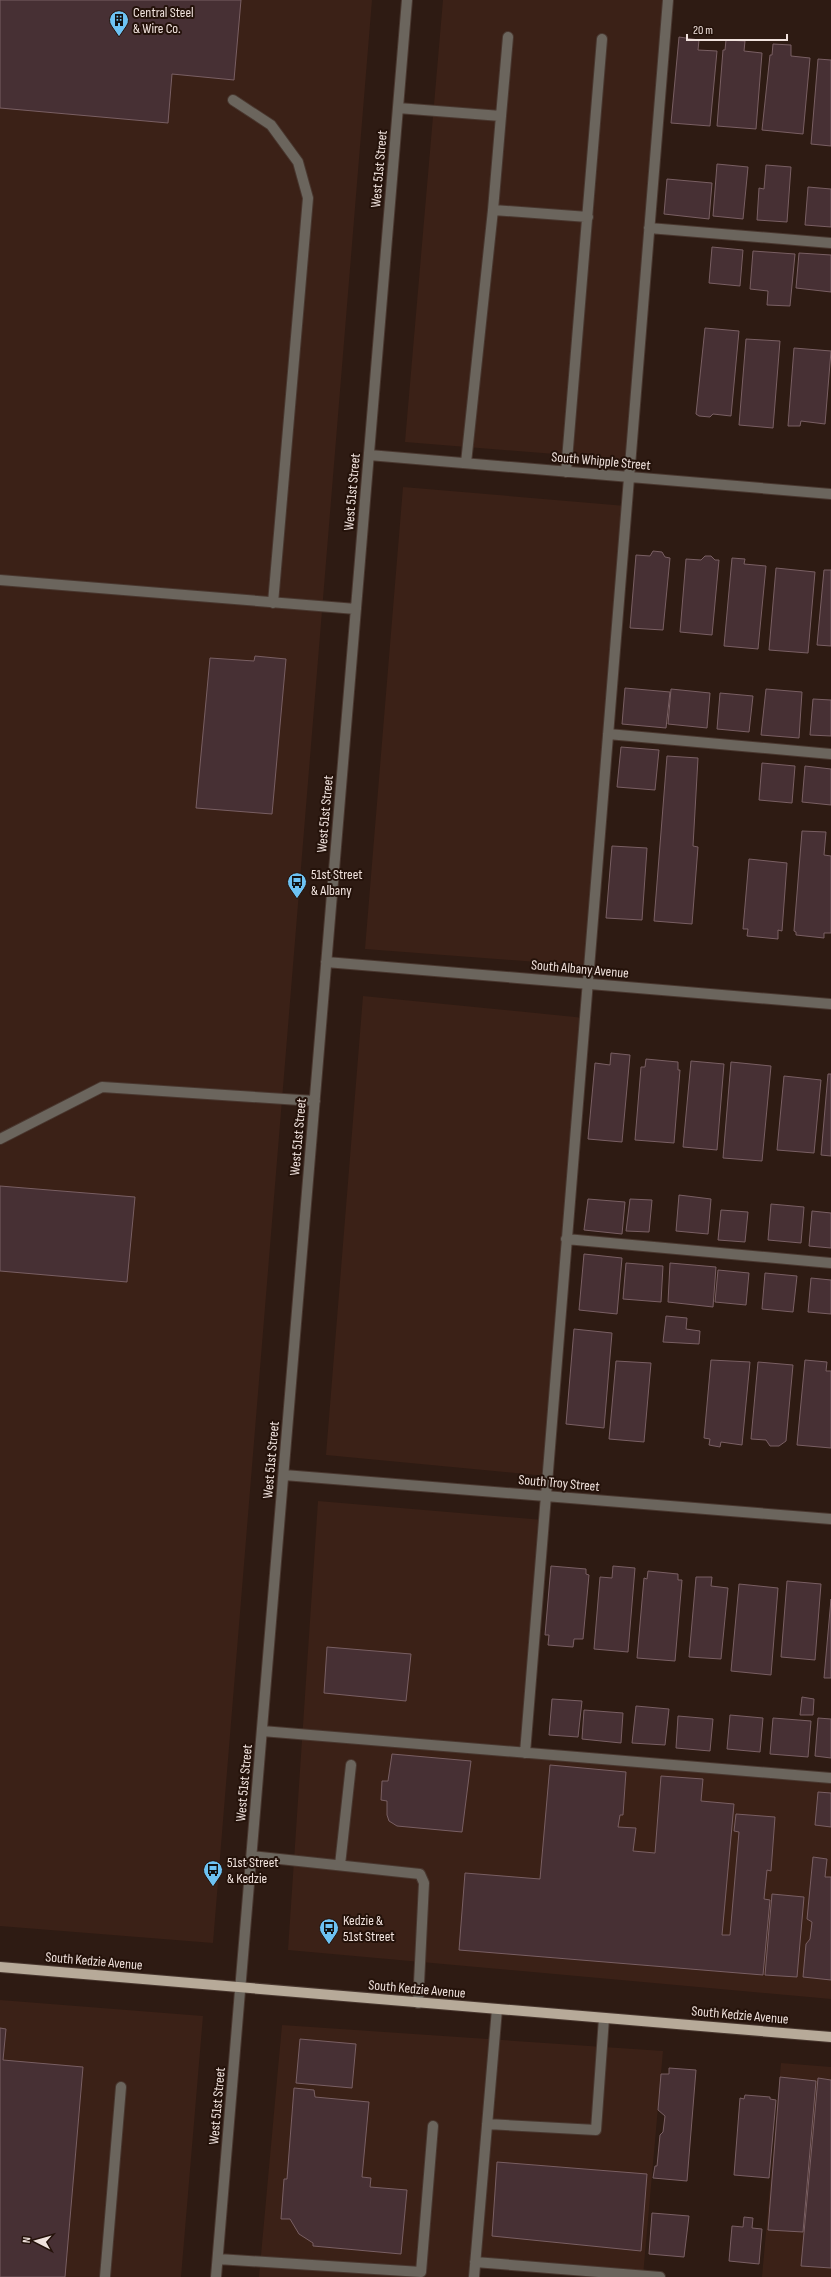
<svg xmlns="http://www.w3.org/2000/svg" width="831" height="2277" viewBox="0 0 831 2277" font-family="'Sofia Sans Condensed',sans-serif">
<rect width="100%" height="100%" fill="#2e1b13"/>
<!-- built -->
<path fill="#3b2117" d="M0,0H372L213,1943L0,1926Z
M443,0H668L630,460L405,442Z
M403,487L626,506L589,966L365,949Z
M363,996L585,1018L547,1476L326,1455Z
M318,1501L544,1520L525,1753L831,1778V1999L288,1950Z
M0,2000L203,2016L181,2277H0Z
M282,2025L663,2051L643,2276L476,2262L474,2277H259Z
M781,2063L831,2067V2277H762Z"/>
<!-- building -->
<path fill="#473034" stroke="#795f63" d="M0,0H241L234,80L172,74L168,123L0,108Z
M679,37L699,40L698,50L717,51L710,126L671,123Z
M726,40L745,41L744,51L762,53L756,129L717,126L723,50H725Z
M773,44L791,45V56L810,58L803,134L762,130L770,55H772Z
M818,59L831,60V146L811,144Z
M717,164L748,167L743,219L713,216Z
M766,165L791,167L787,222L757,220L759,188L764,189Z
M667,179L712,183L709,219L664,214Z
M808,187L831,189V227L805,225Z
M712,247L743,250L740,286L709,283Z
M753,251L795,254L790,306L767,305L768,291L750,289Z
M799,253L831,255V292L796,288Z
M705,328L739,331L731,416L713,414L710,417L699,416L696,414Z
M746,339L780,341L773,428L739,425Z
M794,348L831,351L825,424L801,421L800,426H788Z
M653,551L662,552L665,557L670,558L663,630L630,628L636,555L650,556Z
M705,556H711L715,560H719L712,635L680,632L686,559L701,560Z
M732,558L745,559L744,564L766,566L758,649L724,646Z
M776,568L815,572L808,653L769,650Z
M824,570H831V646L817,645Z
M255,656L286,659L272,814L196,808L210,658L254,661Z
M625,688L670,692L666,728L622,724Z
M671,689L710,693L707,728L668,724Z
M766,689L802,692L799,738L761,735Z
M720,693L753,696L749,732L717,729Z
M813,699L831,700V736L810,735Z
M621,747L659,750L655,790L617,787Z
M667,756L698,758L693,846L698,847L692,924L654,921Z
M762,763L795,766L792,803L759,800Z
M805,766L831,769V805L802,802Z
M802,831L826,832L824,855L831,856V933H824V938L796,935V932L794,931Z
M612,846L647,848L642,920L606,918Z
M749,859L787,863L782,931L778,930V939L747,936L748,929H743Z
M611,1053L630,1055L622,1142L588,1139L595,1063L610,1065Z
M646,1059L678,1062V1070H680L674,1143L635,1140L641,1067H645Z
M691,1061L724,1064L717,1150L683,1147Z
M731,1062L771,1066L762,1161L723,1158Z
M828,1074H831V1156L821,1155Z
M784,1076L821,1080L814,1153L777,1150Z
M0,1186L135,1197L127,1282L0,1271Z
M679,1195L711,1199L708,1234L676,1231Z
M588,1199L625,1202L622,1234L584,1230Z
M630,1199L652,1200L649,1232L626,1231Z
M771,1204L804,1207L801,1243L768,1240Z
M721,1210L748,1212L745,1242L718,1240Z
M812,1211L831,1213V1248L809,1246Z
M584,1254L622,1258L617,1314L579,1310Z
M626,1263L663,1266L661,1302L623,1299Z
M670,1263L716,1267L713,1307L668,1302Z
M718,1270L749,1273L746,1305L715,1302Z
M765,1273L797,1276L793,1312L762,1309Z
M811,1278L831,1280V1314L808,1312Z
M666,1316L687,1318L686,1329L700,1331L699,1344L663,1342Z
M574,1329L612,1333L604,1428L566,1424Z
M711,1360L750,1362L742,1445L721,1442L720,1447L709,1445L710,1439L704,1438Z
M805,1360L827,1362L826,1371H831V1448L797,1445Z
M616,1361L651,1363L644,1442L609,1439Z
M758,1362L793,1365L786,1441L779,1446H770L766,1440L751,1439Z
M551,1566L586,1569V1574L589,1575L583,1639H574L573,1647L548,1645L549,1635H545Z
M613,1566L635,1568L628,1652L594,1649L600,1577L612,1578Z
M648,1571L678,1574V1580H682L675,1661L637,1658L644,1578L647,1579Z
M696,1577H712L711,1586L728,1588L721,1659L689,1657Z
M787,1581L821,1584L815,1660L781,1657Z
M739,1584L778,1588L771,1675L731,1671Z
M831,1599V1678H824Z
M327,1647L411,1654L406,1701L324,1693Z
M802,1697L814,1699L813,1715H800Z
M552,1699L582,1701L578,1737L549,1735Z
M636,1706L669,1709L665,1745L632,1743Z
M584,1710L623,1713L621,1743L582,1739Z
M730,1715L763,1718L760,1752L727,1749Z
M678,1716L713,1719L710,1751L676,1748Z
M773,1718L811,1721L808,1757L770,1754Z
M818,1718L831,1719V1758L815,1756Z
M392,1754L471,1761L462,1832L397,1826L389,1821L387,1815V1801L381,1800L382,1781H388Z
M550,1765L626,1772L623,1815H620L618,1827L636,1828L633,1851L655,1853L661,1776L703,1779L701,1801L734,1804L722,1935H730L739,1832L734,1831L736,1814L775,1817L771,1871L767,1870L764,1899L770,1900L763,1975L459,1950L465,1873L540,1879Z
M818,1792L831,1793V1827L815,1825Z
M813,1857L827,1859L825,1877H831V1980L803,1977L806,1944L810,1939L812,1922L807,1919Z
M772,1894L804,1897L797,1977L765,1975Z
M0,2028L6,2029L3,2060L83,2067L65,2277H0Z
M300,2039L356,2044L352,2088L296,2083Z
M669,2068L696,2070L687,2181L653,2178L655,2166H657L660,2135L663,2132L665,2116L658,2110L661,2074H669Z
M780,2077L816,2081L803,2232L768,2230Z
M818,2078L831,2080V2268L801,2266Z
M294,2088L314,2090L315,2097L369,2102L362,2177L371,2178L370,2187L407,2190L401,2254L313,2246V2243L299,2234L290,2219H281L284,2179H287Z
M745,2095L770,2097V2099L776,2100L769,2178L734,2175L740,2098L744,2099Z
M497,2162L647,2174L641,2251L492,2236Z
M652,2213L689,2216L684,2257L649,2254Z
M744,2217L753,2218L752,2228L762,2229L759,2264L729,2261L732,2226L743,2227Z"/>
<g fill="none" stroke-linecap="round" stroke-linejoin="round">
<!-- minor casing -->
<g stroke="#49372f" stroke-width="12">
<path id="minor" d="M233,100L271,125L298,162L308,198L273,603
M398,108L501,116L508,37
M493,210L588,217
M649,228L831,243
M369,455L831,494
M466,463L493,210L501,116
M566,472L602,39
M0,580L356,609
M608,734L831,754
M326,962L831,1004
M0,1139L102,1087L315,1101
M566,1239L831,1263
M284,1475L831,1519
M262,1731L831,1778
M525,1753L668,0
M252,1856L420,1874L424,1883L418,2003
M340,1865L351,1765
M487,2124L596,2130L604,2018
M218,2259L421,2272L433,2126
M475,2262L660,2277
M105,2277L121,2087
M216,2277L407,0
M474,2277L497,2009"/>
</g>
<!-- major casing -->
<g stroke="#49372f" stroke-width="12">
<path id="major" d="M0,1967L831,2037"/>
</g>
<!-- minor -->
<use href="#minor" stroke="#6b655d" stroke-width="10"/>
<!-- major -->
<use href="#major" stroke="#b7aa99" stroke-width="10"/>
</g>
<!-- icons -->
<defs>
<g id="building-pin" transform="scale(1)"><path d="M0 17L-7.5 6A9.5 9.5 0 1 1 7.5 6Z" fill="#6dc2f3" stroke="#24120a"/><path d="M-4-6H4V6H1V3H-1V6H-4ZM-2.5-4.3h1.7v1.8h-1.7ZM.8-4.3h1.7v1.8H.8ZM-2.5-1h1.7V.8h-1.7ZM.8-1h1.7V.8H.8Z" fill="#111"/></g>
<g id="bus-pin" transform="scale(1)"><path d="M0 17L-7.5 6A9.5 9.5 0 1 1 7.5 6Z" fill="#6dc2f3" stroke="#24120a"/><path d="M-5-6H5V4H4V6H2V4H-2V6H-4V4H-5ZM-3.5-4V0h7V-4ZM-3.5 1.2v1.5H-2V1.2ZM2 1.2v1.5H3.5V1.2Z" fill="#111"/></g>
</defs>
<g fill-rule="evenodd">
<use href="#building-pin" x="119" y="20"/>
<use href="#bus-pin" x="297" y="882"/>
<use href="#bus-pin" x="213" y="1870"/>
<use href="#bus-pin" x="329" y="1928"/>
</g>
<g text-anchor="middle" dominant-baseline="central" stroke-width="4" stroke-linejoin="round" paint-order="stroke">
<!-- poi labels -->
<g font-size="14" fill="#f0e2dd" stroke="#24120a" text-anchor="start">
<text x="133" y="12">Central Steel<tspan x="133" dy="16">&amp; Wire Co.</tspan></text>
<text x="311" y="874">51st Street<tspan x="311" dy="16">&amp; Albany</tspan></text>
<text x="227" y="1862">51st Street<tspan x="227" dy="16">&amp; Kedzie</tspan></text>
<text x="343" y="1920">Kedzie &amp;<tspan x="343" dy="16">51st Street</tspan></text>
</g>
<!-- street labels -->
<g font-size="14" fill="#f0e2dd" stroke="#24120a">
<text transform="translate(379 169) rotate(-85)">West 51st Street</text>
<text transform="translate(601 461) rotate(5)">South Whipple Street</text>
<text transform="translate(352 492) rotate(-85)">West 51st Street</text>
<text transform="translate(325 814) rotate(-85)">West 51st Street</text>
<text transform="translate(580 969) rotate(5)">South Albany Avenue</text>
<text transform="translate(298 1137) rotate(-85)">West 51st Street</text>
<text transform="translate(271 1460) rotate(-85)">West 51st Street</text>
<text transform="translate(559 1483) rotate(5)">South Troy Street</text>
<text transform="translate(244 1783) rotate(-85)">West 51st Street</text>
<text transform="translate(94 1961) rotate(5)">South Kedzie Avenue</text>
<text transform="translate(417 1989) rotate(5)">South Kedzie Avenue</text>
<text transform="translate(740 2015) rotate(5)">South Kedzie Avenue</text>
<text transform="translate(217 2106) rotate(-85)">West 51st Street</text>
</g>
</g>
<!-- north arrow -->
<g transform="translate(36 2241) rotate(276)" stroke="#24120a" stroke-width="3" paint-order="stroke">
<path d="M0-3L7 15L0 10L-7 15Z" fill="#f0e2dd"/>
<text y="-6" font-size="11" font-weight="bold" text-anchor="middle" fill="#f0e2dd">N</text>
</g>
<!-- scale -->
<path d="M687 34v6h100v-6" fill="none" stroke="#f0e2dd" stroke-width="2"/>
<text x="693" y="34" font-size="12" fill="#f0e2dd" stroke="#24120a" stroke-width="3" paint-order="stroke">20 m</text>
</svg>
